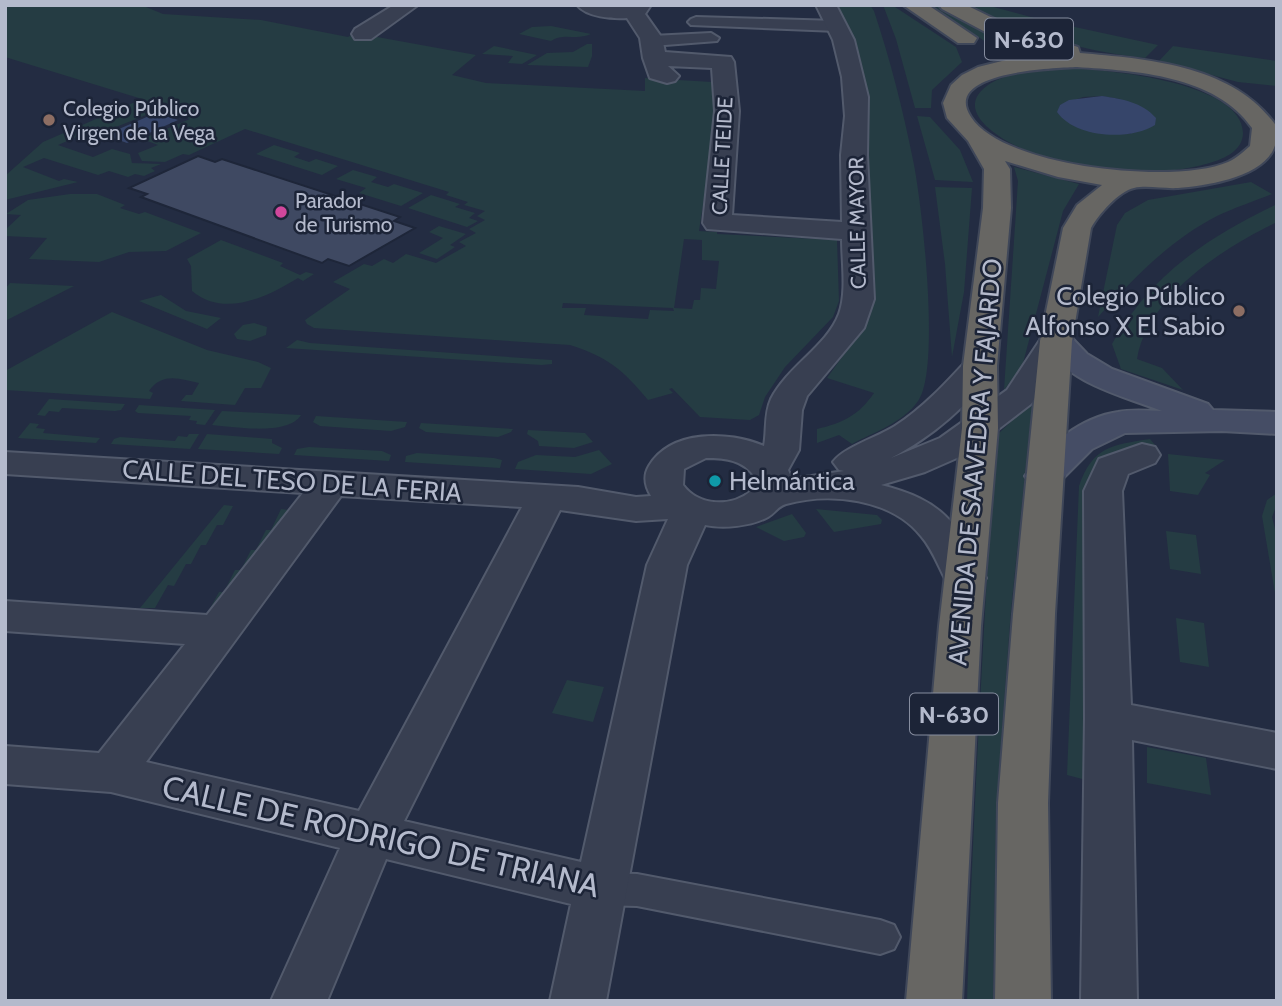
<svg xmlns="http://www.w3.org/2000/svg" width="1282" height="1006" viewBox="0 0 1282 1006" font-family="Cabin,sans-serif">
<rect width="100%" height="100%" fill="#232c42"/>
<!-- green -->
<path fill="#253c43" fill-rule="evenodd" d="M5,5H141L163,14L261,20L348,37L355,33L476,55L452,75L486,83L645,91V78L712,82L716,84L718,107L699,231L717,232V234L837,240L839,301L833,317L785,367L765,397L759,415L750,420L700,417L672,388L669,389L673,393L648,400C623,370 608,357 570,345L314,328L307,324L305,320L350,289L333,282L364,264L372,266L384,259L393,263L406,254L436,263L466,246L459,242L476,233L469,229L485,220L477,216L485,211L464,205L468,202L446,195L449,192L245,129L189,155L183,154L165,162L142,161L138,153L158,145L142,139L190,119L161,109L91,137L81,135L58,145L93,157L112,149L130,154L132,163L161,164L151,168L155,171L144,176L135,174L128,177L109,171L98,175L44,158L23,167L59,181L64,179L78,182L5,200V176L43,142L142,99L5,57ZM684,239L702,240V260L719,261L716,289L701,288L700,300H694L692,309L674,308ZM563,303L673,308L674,311L650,310L648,319L584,315L586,308H562Z
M833,5H870L874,11C890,59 903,110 913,160C922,202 941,370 918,401C903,423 874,432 852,444L839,435L817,443V429C843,423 859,415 874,393L827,378L870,318L872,296Z
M883,5H892L956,47L962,62L932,90L931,108H915L896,39Z
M928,5H935L987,31L1051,54L1003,59L983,40Z
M966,5H986L1038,19L1158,45L1145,58C1084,51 1021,34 966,5Z
M551,26L591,34C575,41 565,32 551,41L519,34L532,27Z
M587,44H592V56L588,67L527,65L547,53L573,52Z
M494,46L537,55L522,64L508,63L513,56L482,54Z
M1173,46L1277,61V86L1238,82L1159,61Z
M1058,68C1096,68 1243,80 1243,133C1243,152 1221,160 1206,164C1151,179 1086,171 1033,153C1007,144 946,111 991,83C1011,72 1036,70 1058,68ZM1102,96L1120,99L1131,134C1108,134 1072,133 1058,112L1060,105L1083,97Z
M917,116L930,117L960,150L973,182L935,180Z
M274,145L300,153L294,157L309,162L316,159L338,166L322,175L256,154Z
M1014,167L1079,184L1063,211L1022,367L1004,390L1017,196L1018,181Z
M353,170L377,177L371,182L388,187L394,184L423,193L401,206L359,193L366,188L336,179Z
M1251,182L1272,194C1254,201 1234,208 1217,216C1170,240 1133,279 1098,317L1117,225L1125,213L1148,200Z
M935,187L972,188L964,292L952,357L945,264Z
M70,194H97L125,205L120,208L139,214L145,212L201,233L166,251L129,252L99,262L29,259L47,238L5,236V230L21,215L6,214L28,200Z
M431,195L460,204L455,207L475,213L469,218L478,221L467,227L408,208Z
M1277,204V222C1224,247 1147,297 1137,359L1162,368L1183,390L1121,369L1112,344C1152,274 1205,239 1277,204Z
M439,226L466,234L450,245L455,247L437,259L419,253L443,238L429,232Z
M221,240L283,263L280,266L300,275L306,272L314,274L303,281L298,278C267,297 225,318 192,291L191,266L187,259Z
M10,283L74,286L5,321V289Z
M161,295L186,311L221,318L207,329L139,301Z
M112,312L207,350L258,362L271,368L261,388H245L235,405L181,401L186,395H192L199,383C182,380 163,371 149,391L153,393L150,399L5,390V371Z
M254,323L267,327L266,335L250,341L237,339L234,334L243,325Z
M297,340L310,343L552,360V364L541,365L286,348Z
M49,399L125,404L121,410L115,411L62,408L59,412L49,411L45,416L37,415Z
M139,405L215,410L205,425L196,424L197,421L189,420L191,416L138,413L135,411Z
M1027,406H1032L1011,610L996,810L993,1001H967C973,813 984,625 995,437Z
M222,411L301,415C288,436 235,427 212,425Z
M316,416L407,422L405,427L391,431L320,426L313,422Z
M30,423L39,424L36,428L45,429L43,433L100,438L96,443L18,438Z
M421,423L513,429L511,432L498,437L426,432L419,428Z
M528,430L585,433L593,442L574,448L539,446L538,441L527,434Z
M189,434H199L190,449L111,444L114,439L120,437L175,441L178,436L187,437Z
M207,434L272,439V443L282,448L279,454L198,449Z
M1150,439L1155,445L1126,451L1090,781L1067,775L1079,486C1093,446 1112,445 1150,439Z
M309,447L382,451L391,455L389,461L294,455L297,449Z
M599,450L612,464L591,474L515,469L518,462L536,455L575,457Z
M417,453L494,458L502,460L500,468L405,462L406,456Z
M1168,454L1225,460L1205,473L1210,475L1198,495L1170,491Z
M1277,493V504L1272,517L1277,537V605L1262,516L1267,500Z
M224,505L233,506L223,525H217L206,545H201L191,564H186L174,586L168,585L155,608H140Z
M281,509L289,510L208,612L219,592H224L235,570H241L251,550H256L266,530H271Z
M816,509L877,515L882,520L881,524L834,532Z
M792,514L806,533L804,537L784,541L756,527Z
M1166,531L1196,535L1201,574L1170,569Z
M1176,618L1204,623L1209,667L1180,662Z
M567,680L604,687L593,722L552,713Z
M1147,747L1206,758L1211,795L1147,783Z"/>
<!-- water -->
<path fill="#36456a" d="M1102,96C1122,99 1142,102 1156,118L1155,125C1130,141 1075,138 1057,112L1060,105L1069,100Z
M156,113L178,120L127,143L105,135Z"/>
<!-- building -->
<path fill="#3f4962" stroke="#1e2639" stroke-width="2" d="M198,156L215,162L222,159L400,217L394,221L415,228L349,266L328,259L322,263L141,197L147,194L129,188Z"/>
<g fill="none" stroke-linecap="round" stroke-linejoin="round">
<!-- pedestrian casing -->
<g stroke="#525a6c" stroke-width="4">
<path id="pedestrian" d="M696,17L837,21L845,26L837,31L691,25L688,22L691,19Z
M711,33L719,38L717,41L652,46L644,41L652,36Z
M600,873L637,874L880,920L894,925L900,937L894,949L880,954L637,906L600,905L587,901L581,889L587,877Z"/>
</g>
<!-- minor casing -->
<g stroke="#525a6c" stroke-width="4">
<path id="minor" d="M394,5H418L371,39H355L352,34L355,29Z
M577,5H651L645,14L662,38L665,52L731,57L734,62L739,111L732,215L842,222L841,155L845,116L842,77L833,40L816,5H836L854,40L868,97L867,155L874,299L864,328L807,396L802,410L799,450L788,470L792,479L844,471L839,470L833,462C844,447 878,437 895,426C923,408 946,383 968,359L980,356L992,359L997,366C970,404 932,437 891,458L940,438L1007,390L1044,334L1056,331L1068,334L1072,341L1031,404L966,454L925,472L881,485C945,501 956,523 986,578L980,588L965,592L950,588C940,571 934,551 921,536C891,498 829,492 786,504C778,506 775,513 768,517C751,526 724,529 705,525L687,565L606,1001H550L571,904L386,859L327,1001H271L340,848L111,792L5,784V746L99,753L185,644L5,631V601L207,615L303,493L5,474V452L578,487L636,497L651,496C645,486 643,476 649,466C671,429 729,431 764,446C767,431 764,414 771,399C788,366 827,346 839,314C847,292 842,263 842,239L707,229L703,223L715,111L712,68L668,66L679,76L675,81L667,83L650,78L643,58L640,38L627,18C612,19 587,17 577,5ZM706,458C726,458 743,460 755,477L751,491C732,507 699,507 683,485L684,469ZM341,496L522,507L359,811L146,762ZM560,510L636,521L668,519L647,565L581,862L404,821Z
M1142,444L1155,447L1160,455L1155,463L1128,474L1122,491L1131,705L1277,733V769L1132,740L1137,1001H1081L1085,718L1084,491L1099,459Z"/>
</g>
<!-- secondary casing -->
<g stroke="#525a6c" stroke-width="4">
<path id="secondary" d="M1056,331L1068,334L1087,354L1112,369L1208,404L1213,410L1277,412V434L1222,431L1125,433L1092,449L1057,484L1044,488L1031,484L1025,476C1045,446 1082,417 1118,412C1132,409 1148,411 1162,411C1117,394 1068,383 1040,341L1044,334Z"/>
</g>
<!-- trunk casing -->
<g stroke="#3f4759" stroke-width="4">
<path id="trunk" d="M903,5H928L977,38L974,43H958Z
M939,5H966L1007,25L1078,47L1080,53C1149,59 1234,65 1277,127C1277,133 1277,142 1274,148C1262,178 1205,186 1178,188C1164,189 1147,185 1134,188C1119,191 1098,215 1091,228L1072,341L1055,614L1048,803L1051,1001H995L998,803L1013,614L1040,341L1063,228L1077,205L1102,185L1058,177L1005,161L1010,169L1011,208L997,366L998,428L981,626L962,1001H906L939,626L962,428L963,366L983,208L984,169L968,141L947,118L943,103L951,85L962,75L978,67L1006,60L1054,54L991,35L942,9ZM1077,67C1136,71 1215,75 1252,128L1250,146C1243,152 1237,158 1228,162C1176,185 1004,168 971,117C940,71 1056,68 1077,67Z"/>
</g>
<!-- pedestrian -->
<use href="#pedestrian" fill="#383f51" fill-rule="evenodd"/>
<!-- minor -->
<use href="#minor" fill="#383f51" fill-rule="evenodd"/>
<!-- secondary -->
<use href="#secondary" fill="#454d65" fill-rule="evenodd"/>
<!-- trunk -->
<use href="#trunk" fill="#676663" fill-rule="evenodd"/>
</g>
<!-- markers -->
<g fill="#8d6e63" stroke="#1c2437" stroke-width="2.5">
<circle cx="49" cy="120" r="7"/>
<circle cx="1239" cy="311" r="7"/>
</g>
<circle fill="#d1479c" stroke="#1c2437" stroke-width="2.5" cx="281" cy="212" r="7"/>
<circle fill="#0f9aa8" stroke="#1c2437" stroke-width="2.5" cx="715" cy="481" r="7"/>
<g text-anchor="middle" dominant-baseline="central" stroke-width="5" stroke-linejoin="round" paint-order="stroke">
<!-- far-poi labels -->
<g font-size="21" fill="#b4bacc" stroke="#1c2437" text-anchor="start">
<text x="63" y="108">Colegio Público<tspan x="63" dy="24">Virgen de la Vega</tspan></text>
<text x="295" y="200">Parador<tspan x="295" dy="24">de Turismo</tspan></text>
</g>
<!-- far-street labels -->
<g font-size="21" fill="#b4bacc" stroke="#1c2437">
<text transform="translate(722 156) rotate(-87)">CALLE TEIDE</text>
<text transform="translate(857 223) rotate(-91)">CALLE MAYOR</text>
</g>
<!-- shield labels -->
<g fill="#1c2437" stroke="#868d9f" stroke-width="2">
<rect x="985" y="18.5" width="88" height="41" rx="5"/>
<rect x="910" y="693.5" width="88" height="41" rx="5"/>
</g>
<g font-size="24" font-weight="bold" fill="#b4bacc">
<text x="1029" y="39">N-630</text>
<text x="954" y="714">N-630</text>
</g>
<!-- poi labels -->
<g font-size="26" fill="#b4bacc" stroke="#1c2437" text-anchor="end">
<text x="1225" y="296">Colegio Público<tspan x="1225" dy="30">Alfonso X El Sabio</tspan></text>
<text x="729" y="481" text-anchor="start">Helmántica</text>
</g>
<!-- street labels -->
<g font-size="26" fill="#b4bacc" stroke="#1c2437">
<text transform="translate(975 462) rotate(-85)">AVENIDA DE SAAVEDRA Y FAJARDO</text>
<text transform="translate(292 481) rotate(4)">CALLE DEL TESO DE LA FERIA</text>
</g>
<!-- near-street labels -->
<g font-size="32" fill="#b4bacc" stroke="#1c2437">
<text transform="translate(381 836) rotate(13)">CALLE DE RODRIGO DE TRIANA</text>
</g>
</g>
<!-- border -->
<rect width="1282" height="1006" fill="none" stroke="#b4bacc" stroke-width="14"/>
</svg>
